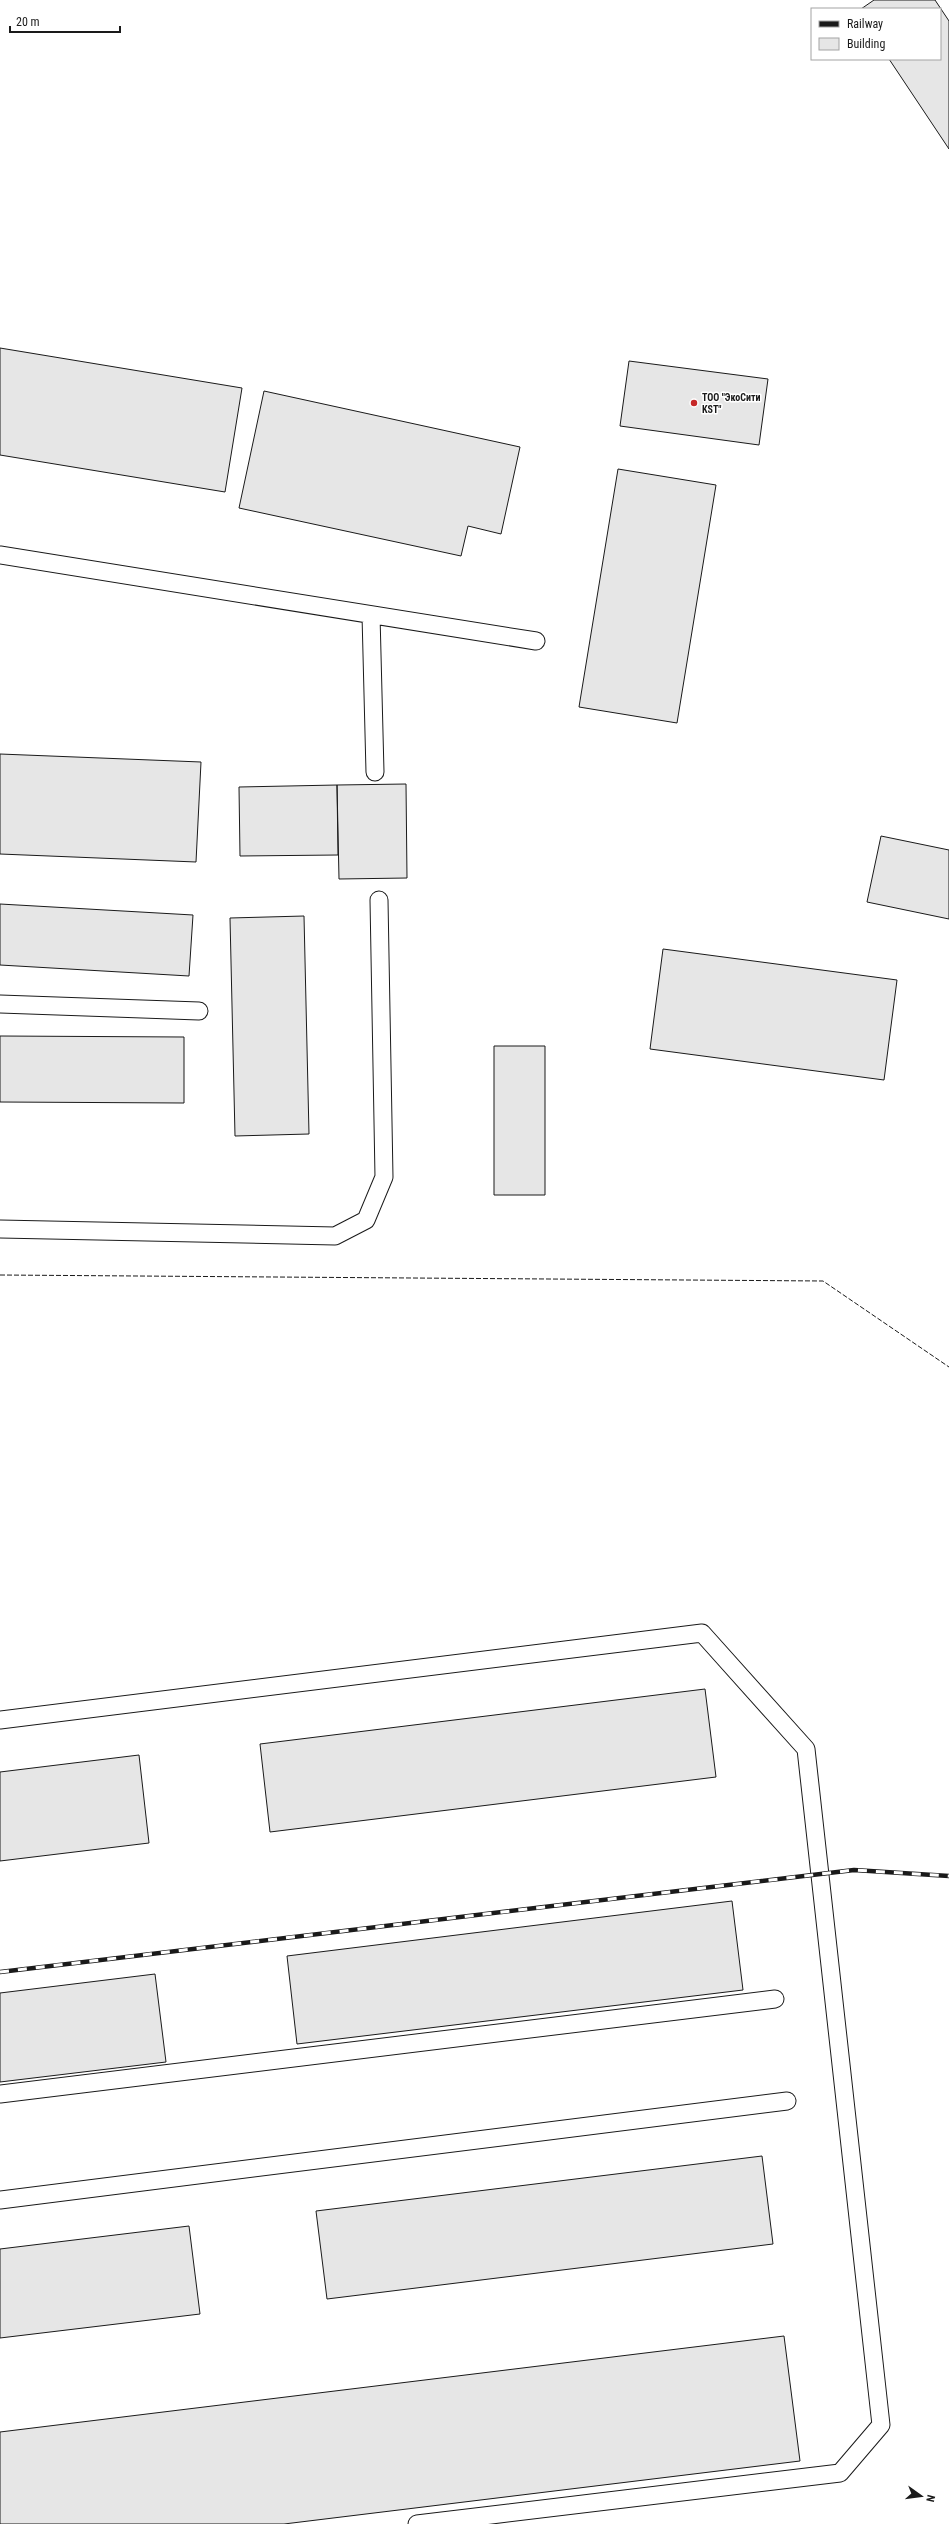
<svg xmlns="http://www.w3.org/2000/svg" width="949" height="2524" viewBox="0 0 949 2524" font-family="'Roboto Condensed',sans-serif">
<rect width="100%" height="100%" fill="#fff"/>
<!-- building -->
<path fill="#e6e6e6" stroke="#1a1a1a" d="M874,0H935L949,21V149L889,59H940V9H861Z
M0,348L242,388L225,492L0,455Z
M629,361L768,379L759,445L620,426Z
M264,391L520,447L501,534L468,526L461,556L239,508Z
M618,469L716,485L677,723L579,707Z
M0,754L201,762L196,862L0,854Z
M406,784L407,878L339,879L337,785Z
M337,785L338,855L240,856L239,787Z
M881,836L949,850V919L867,902Z
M0,904L193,915L189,976L0,965Z
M304,916L309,1134L235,1136L230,918Z
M663,949L897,980L884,1080L650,1049Z
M0,1036L184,1037V1103L0,1102Z
M494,1046H545V1195H494Z
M705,1689L716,1777L270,1832L260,1744Z
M139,1755L149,1843L0,1861V1772Z
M732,1901L743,1990L297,2044L287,1956Z
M155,1974L166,2062L0,2082V1993Z
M762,2156L773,2244L327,2299L316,2211Z
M189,2226L200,2314L0,2338V2249Z
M784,2336L800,2461L284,2524H0V2432Z"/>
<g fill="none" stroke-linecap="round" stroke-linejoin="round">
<!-- service casing -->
<g stroke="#1a1a1a" stroke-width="19">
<path id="service" d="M0,555L536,641
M371,615L375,772
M0,1004L199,1011
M0,1229L335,1236L366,1220L384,1177L379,900
M0,1720L702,1633L806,1749L881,2425L840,2473L417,2524
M0,2094L775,1999
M0,2200L787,2101"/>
</g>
<!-- service -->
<use href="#service" stroke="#fff" stroke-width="17"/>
<!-- rail casing -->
<g stroke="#1a1a1a" stroke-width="4.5">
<path id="rail" d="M0,1972L854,1870L949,1876"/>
</g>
<!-- rail -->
<use href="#rail" stroke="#fff" stroke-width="3" stroke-dasharray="9" stroke-linecap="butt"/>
<!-- fence -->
<path stroke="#1a1a1a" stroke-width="1" stroke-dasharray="5 2" stroke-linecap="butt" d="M0,1275L823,1281L949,1367"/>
</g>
<!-- markers -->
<circle fill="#c62828" stroke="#fff" stroke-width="1.5" cx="694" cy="403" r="4"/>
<g text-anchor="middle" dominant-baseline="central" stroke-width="3" stroke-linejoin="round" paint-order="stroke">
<!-- poi labels -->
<g font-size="10" font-weight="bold" fill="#1a1a1a" stroke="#fff" text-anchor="start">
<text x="702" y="397">ТОО "ЭкоСити<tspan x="702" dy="12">KST"</tspan></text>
</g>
</g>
<!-- legend -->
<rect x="811" y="8" width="130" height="52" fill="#ffffff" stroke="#a3a3a3"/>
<rect x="819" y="21" width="20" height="6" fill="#1a1a1a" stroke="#a3a3a3"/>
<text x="847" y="28" font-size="12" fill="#1a1a1a">Railway</text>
<rect x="819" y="38" width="20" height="12" fill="#e6e6e6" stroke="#a3a3a3"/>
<text x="847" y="48" font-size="12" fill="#1a1a1a">Building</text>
<!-- north arrow -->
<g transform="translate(921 2496) rotate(104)" stroke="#ffffff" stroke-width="3" paint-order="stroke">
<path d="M0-3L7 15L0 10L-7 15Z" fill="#1a1a1a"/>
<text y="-6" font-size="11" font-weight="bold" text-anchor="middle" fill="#1a1a1a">N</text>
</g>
<!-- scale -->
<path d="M10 26v6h110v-6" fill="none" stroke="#1a1a1a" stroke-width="2"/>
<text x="16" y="26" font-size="12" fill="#1a1a1a" stroke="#ffffff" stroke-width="3" paint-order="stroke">20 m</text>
</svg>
